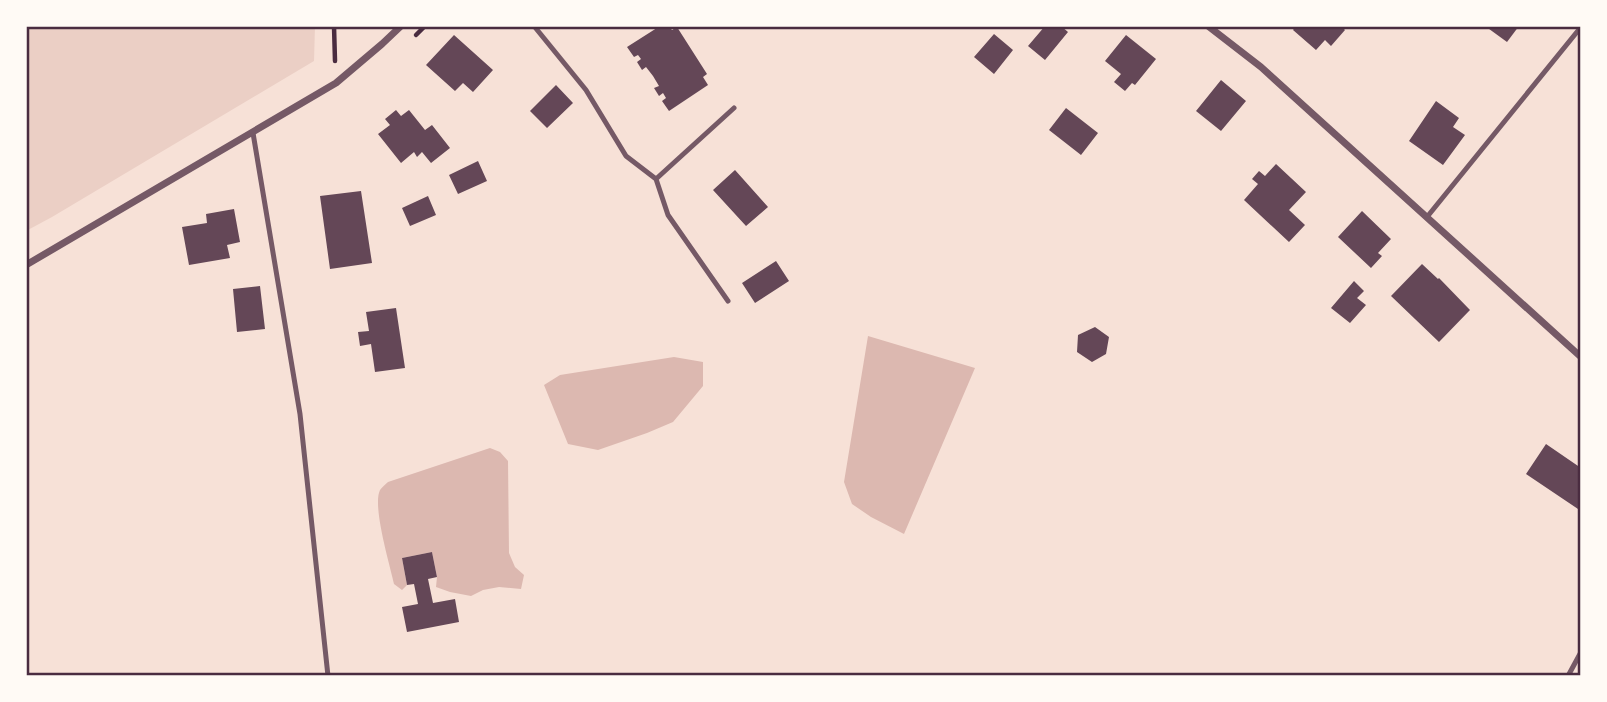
<svg xmlns="http://www.w3.org/2000/svg" width="1607" height="702" viewBox="0 0 1607 702" font-family="Roboto,sans-serif">
<rect width="100%" height="100%" fill="#f7e1d7"/>
<!-- green -->
<path fill="#ebcfc5" d="M26,26H315L314,61L52,217L26,231Z"/>
<!-- water -->
<path fill="#dcb8b0" d="M868,336L975,368L904,534L871,517L852,504L844,482Z
M674,357L703,362V386L673,422L647,433L598,450L568,444L544,385L560,375Z
M490,448L500,452L508,461L509,553L515,567L524,575L521,589L499,587L483,590L471,596L450,592L436,587L437,577L432,552L402,558L407,585L402,590L394,584C390,565 372,506 380,490C382,487 385,485 388,482Z"/>
<!-- building -->
<path fill="#644757" d="M660,26H669L672,30L677,27L707,74L703,77L708,85L669,111L662,101L666,98L663,93L659,96L654,88L659,86L653,76L646,67L642,70L637,62L641,59L638,55L634,57L627,47Z
M1045,26H1061L1068,32L1045,60L1028,46Z
M1296,26H1341L1345,30L1331,46L1325,40L1316,50L1293,30Z
M1485,26H1519L1507,42Z
M994,34L1013,50L994,74L974,57Z
M454,35L493,70L473,92L463,83L455,91L426,65Z
M1126,35L1156,59L1135,85L1132,83L1125,91L1114,82L1121,74L1105,61Z
M1221,80L1246,101L1221,131L1196,111Z
M556,85L573,103L547,128L530,111Z
M1436,101L1459,118L1453,127L1465,135L1443,165L1409,141Z
M1066,108L1098,133L1081,155L1049,130Z
M396,110L401,116L409,110L425,130L432,125L450,148L431,163L422,152L417,157L414,152L401,163L378,134L390,125L385,119Z
M478,161L487,181L458,194L449,175Z
M1276,164L1306,192L1289,210L1305,225L1289,242L1244,200L1258,184L1252,179L1259,171L1265,176Z
M735,170L768,207L746,226L713,190Z
M361,191L372,263L330,269L320,196Z
M428,196L436,215L410,226L402,208Z
M234,209L240,242L227,245L230,258L189,265L182,227L207,223L206,214Z
M1362,211L1391,239L1378,253L1382,256L1371,268L1338,237Z
M776,261L789,281L755,303L742,283Z
M1422,264L1438,279L1439,278L1470,310L1439,342L1391,296Z
M1354,281L1364,291L1357,298L1366,305L1350,323L1331,308Z
M260,286L265,329L237,332L233,289Z
M396,308L405,368L375,372L371,344L360,346L358,332L369,331L366,312Z
M1095,327L1109,337L1106,354L1092,362L1077,352L1078,335Z
M1546,444L1581,468V511L1526,474Z
M432,552L437,577L428,579L433,603L455,599L459,622L407,632L402,607L418,604L414,584L407,585L402,558Z"/>
<g fill="none" stroke-linecap="round" stroke-linejoin="round">
<!-- path -->
<path stroke="#4a2c40" stroke-width="4.5" d="M334,26L335,61
M416,35L425,26"/>
<!-- service -->
<path stroke="#755966" stroke-width="5" d="M534,26L586,90L626,156L656,179L734,108
M253,133L300,414L328,676
M656,179L668,215L728,301
M1427,217L1581,27
M1568,676L1581,652"/>
<!-- minor -->
<path stroke="#755966" stroke-width="7" d="M1208,26L1261,67L1581,357
M26,265L336,83L382,44L401,26"/>
</g>
<!-- border -->
<rect width="1607" height="702" fill="none" stroke="#fffaf5" stroke-width="56"/>
<rect x="28" y="28" width="1551" height="646" fill="none" stroke="#4a2c40" stroke-width="2.5"/>
</svg>
